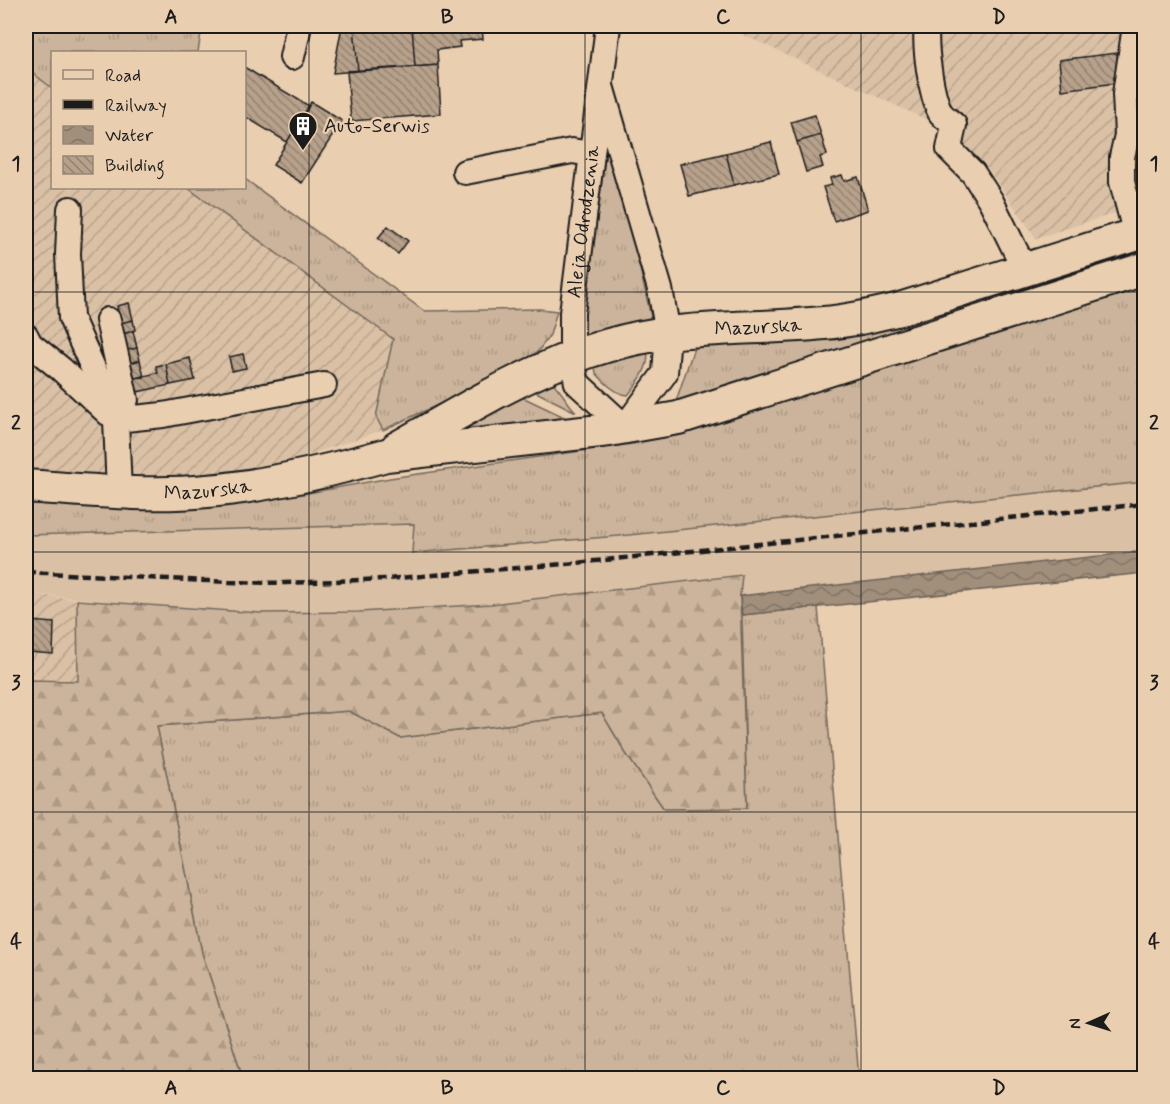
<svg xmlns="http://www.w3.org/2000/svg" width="1170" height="1104" viewBox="0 0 1170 1104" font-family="Mynerve,sans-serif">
<defs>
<pattern id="industrial-furrows" width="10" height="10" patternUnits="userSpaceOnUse" patternTransform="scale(1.5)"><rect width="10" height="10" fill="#dac0a5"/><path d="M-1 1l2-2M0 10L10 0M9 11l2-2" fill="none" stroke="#baa48d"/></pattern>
<pattern id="grass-tufts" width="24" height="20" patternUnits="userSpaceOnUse" patternTransform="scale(1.5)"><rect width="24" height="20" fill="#cbb49b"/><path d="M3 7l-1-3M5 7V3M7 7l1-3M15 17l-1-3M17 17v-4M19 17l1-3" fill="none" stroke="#ae9a85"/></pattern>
<pattern id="forest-firs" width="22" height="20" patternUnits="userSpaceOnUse" patternTransform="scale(1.5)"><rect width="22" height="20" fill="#cbb49b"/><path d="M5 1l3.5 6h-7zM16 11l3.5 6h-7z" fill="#ae9a85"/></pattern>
<pattern id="water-waves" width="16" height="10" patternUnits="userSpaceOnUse" patternTransform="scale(1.5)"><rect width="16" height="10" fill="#a18f7c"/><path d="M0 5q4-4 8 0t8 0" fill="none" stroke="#827465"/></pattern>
<pattern id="building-back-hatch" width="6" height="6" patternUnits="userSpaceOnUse" patternTransform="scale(1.5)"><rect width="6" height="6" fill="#b7a18b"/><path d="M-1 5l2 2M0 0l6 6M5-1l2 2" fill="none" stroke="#948271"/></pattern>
</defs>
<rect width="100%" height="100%" fill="#e9ceb0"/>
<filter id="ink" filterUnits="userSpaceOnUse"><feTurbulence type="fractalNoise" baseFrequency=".0167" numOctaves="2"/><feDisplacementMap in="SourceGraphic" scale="12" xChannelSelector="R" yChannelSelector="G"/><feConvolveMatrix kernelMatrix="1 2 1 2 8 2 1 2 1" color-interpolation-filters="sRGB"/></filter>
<g filter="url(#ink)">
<!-- built -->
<path fill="#dac0a5" d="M1144,482V551L740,596L742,576L491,604L359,612L260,613L155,606L26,593V535L415,524L413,553L619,535Z"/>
<!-- industrial -->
<path fill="url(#industrial-furrows)" d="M724,26H1144V204L1036,238L984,163L936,124Z
M26,68L52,88V188H188L393,339L376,417L383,430L288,462L211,476L177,478L26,473Z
M26,593L77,600L78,681L26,680Z"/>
<!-- grass -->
<path fill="url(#grass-tufts)" stroke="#74685c" stroke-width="1.5" d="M26,26H202L198,52H52V88L26,68Z
M606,150L613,152L652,321L583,339L586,302Z
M245,179L424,311L539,309L557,311L550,335L539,350L529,359L492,380L383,430L376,417L393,339L188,188H244Z
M1106,260L1108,265L678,403L676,401L695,345Z
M1144,285V482L619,536L412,553L414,524L26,535V500L297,495L390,478L631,444L654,439Z
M647,352C651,365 637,385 628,395C615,394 604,382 596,373L595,367C607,355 631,355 647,352Z
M552,382C561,390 567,403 576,412L532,390Z
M520,396L577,423L436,436Z
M818,607L859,1078H243L202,953L157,726L349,711L400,738L602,713L625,752L664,809L747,808L742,615Z"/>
<!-- forest -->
<path fill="url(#forest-firs)" stroke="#74685c" stroke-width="1.5" d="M742,575L740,596L747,808L664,809L625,752L602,713L400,738L349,711L157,726L202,953L243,1078H26V680L78,681L77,600L260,613L359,612L491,604Z"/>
<!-- water -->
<path fill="url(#water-waves)" stroke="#6c6156" stroke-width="1.5" d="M1144,551V573L742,615L740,596Z"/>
<!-- building -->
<path fill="url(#building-back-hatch)" stroke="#1c1c1c" stroke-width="1.5" d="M342,26H354L358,71L333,73Z
M354,26H412L415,67L358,71Z
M412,26H482L483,39L459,41L460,47L437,50L438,65L415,67Z
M1117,53L1118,64L1116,83L1062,90L1059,60Z
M438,65L441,114L351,121L347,71Z
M244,67L309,106L287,142L244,116Z
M311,102L342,121L302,183L273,165Z
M815,115L821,135L797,142L791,122Z
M821,135L827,155L820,157L823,167L806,172L797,142Z
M771,142L779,174L734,185L726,153Z
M726,153L734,185L689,196L680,164Z
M842,175L844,181L858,177L868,210L834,221L823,187L832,185L830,178Z
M388,226L408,241L398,254L378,238Z
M129,303L133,320L120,323L117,306Z
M133,320L135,330L123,334L120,323Z
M133,331L137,348L127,350L123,334Z
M137,348L140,360L130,363L127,350Z
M243,354L246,368L232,371L229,357Z
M190,358L195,380L170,385L166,364Z
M140,360L144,377L134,378L130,363Z
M166,364L170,385L137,392L134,378L158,373L156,366Z
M31,621L54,623L53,654L29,652Z"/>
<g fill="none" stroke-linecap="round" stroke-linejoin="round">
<!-- minor casing -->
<g stroke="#1c1c1c" stroke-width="28">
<g id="minor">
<path d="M927,26C924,46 931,94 940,112C943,117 950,121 954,125L949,149L973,173L991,201L1025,270"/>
<path d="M1135,26L1125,94L1127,135L1122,157V182L1136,235"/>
<path d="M292,57L299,26"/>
<path id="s1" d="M601,86L660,289L668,333L665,373L625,427L577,383L572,358V313L608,26"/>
<path d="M465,172L572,151L591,154"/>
<path d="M70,209L68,254L71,318L116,420"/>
<path d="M108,320L126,400L116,420"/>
<path d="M26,336L30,344L61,369L108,413"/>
<path d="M119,492L116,420L163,415L324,385"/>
</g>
</g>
<!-- major casing -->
<g stroke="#1c1c1c" stroke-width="36">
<g id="major">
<path id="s2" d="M397,448C482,400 569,344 669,333C720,327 772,328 824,323C850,321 875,315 900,309L1144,232"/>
<path id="s3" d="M26,486C86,490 147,497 207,491C267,486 329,471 386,455L609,430L678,418L1144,269"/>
</g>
</g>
<!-- minor -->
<use href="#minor" stroke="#e9ceb0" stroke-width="24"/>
<!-- major -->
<use href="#major" stroke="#e9ceb0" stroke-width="32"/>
<!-- rail -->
<path stroke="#1c1c1c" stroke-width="4.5" stroke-dasharray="9 4.5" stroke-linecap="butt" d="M26,572L229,582L285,583L386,579L576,563L1144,504"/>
</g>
</g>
<!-- grid -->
<path fill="none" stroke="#1c1c1c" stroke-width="1.5" stroke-opacity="0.55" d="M309,26V1078M585,26V1078M861,26V1078M26,292H1144M26,552H1144M26,812H1144"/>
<!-- icons -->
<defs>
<g id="building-pin" transform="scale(1.5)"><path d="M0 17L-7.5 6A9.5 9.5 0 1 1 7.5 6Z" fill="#1c1c1c" stroke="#e9ceb0"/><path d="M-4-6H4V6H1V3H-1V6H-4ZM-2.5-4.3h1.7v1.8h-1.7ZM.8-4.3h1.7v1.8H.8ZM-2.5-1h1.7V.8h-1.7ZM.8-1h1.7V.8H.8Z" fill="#fff"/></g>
</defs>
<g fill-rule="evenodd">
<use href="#building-pin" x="303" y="126"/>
</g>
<g text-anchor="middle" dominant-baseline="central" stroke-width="4.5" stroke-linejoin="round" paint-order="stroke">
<!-- poi labels -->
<g font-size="20" fill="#1c1c1c" stroke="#e9ceb0" text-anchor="start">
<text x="324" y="126">Auto-Serwis</text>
</g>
<!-- street labels -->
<g font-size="20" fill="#1c1c1c" stroke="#e9ceb0">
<text stroke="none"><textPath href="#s1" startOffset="591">Aleja Odrodzenia</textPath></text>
<text stroke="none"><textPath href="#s2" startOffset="387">Mazurska</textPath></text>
<text stroke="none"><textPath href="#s3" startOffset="182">Mazurska</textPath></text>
</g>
</g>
<!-- margin -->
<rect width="1170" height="1104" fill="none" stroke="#e9ceb0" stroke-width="66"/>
<!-- legend -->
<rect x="51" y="51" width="195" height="138" fill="#e9ceb0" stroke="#978775" stroke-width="1.5"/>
<rect x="63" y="70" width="30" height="9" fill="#e9ceb0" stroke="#978775" stroke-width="1.5"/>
<text x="105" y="81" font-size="18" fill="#1c1c1c">Road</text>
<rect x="63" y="100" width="30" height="9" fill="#1c1c1c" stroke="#978775" stroke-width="1.5"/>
<text x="105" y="111" font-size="18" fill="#1c1c1c">Railway</text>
<rect x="63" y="126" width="30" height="18" fill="url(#water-waves)" stroke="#978775" stroke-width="1.5"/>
<text x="105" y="141" font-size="18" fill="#1c1c1c">Water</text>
<rect x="63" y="156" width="30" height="18" fill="url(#building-back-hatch)" stroke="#978775" stroke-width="1.5"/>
<text x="105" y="171" font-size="18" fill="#1c1c1c">Building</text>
<!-- north arrow -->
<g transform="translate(1089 1023) rotate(267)" stroke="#e9ceb0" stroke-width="4.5" paint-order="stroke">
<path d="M0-4.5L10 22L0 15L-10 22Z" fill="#1c1c1c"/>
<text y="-9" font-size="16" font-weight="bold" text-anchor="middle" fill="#1c1c1c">N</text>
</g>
<rect x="33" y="33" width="1104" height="1038" fill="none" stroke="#1c1c1c" stroke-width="2"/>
<g font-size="20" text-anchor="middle" font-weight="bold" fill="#1c1c1c">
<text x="171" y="23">A</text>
<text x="447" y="23">B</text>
<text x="723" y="23">C</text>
<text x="999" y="23">D</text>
<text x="16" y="170">1</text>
<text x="1154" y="170">1</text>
<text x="16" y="429">2</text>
<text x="1154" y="429">2</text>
<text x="16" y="689">3</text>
<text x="1154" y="689">3</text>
<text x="16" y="948">4</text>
<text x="1154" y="948">4</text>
<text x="171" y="1094">A</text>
<text x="447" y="1094">B</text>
<text x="723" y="1094">C</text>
<text x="999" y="1094">D</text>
</g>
</svg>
